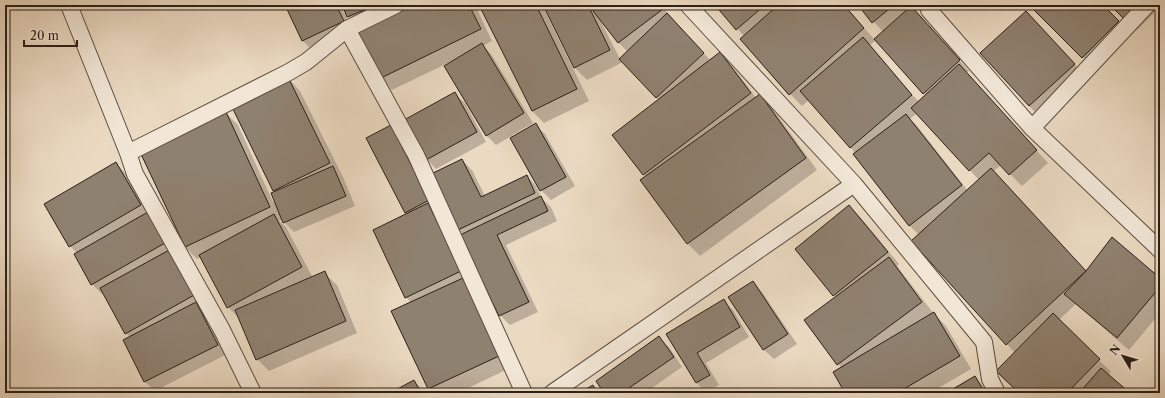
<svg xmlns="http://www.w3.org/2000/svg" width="1165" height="398" viewBox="0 0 1165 398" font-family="'Libre Caslon Text',serif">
<rect width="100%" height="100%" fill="#ebdac2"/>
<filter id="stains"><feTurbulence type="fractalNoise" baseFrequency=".005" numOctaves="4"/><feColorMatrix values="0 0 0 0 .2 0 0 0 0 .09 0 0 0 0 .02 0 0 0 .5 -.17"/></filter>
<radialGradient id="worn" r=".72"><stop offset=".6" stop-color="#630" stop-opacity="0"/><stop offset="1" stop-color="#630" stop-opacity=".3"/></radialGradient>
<!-- shadow -->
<path fill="#0003" fill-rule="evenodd" d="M286,5H340L353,31L313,51L303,41Z
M343,5H400L357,26L345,14H346Z
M413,5H475L492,41L483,46L491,54L533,123L496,145L486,135L450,62L392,90L380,78Z
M480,5H542L589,101L544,123L532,111Z
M544,5H593L596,11L603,5H662L672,19H671L711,61L720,54L732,66L756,98L759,95L771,107L817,170L700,256L688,244L642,181L646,177L613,135L659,100L623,62L587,80L575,68ZM600,20H601L619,43L628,52L620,59Z
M716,5H844L875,40L883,32L859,5H920L914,10L969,71L966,73L1048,163L1022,186L1001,165L994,171L1087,272L1160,279V313L1129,350L1076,304L1059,320L1111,372L1108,375L1128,393H1020L1015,353L913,241L919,235L909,225L856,154L809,100L802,106L790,94L744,36ZM876,40L926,95L919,102L869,46ZM917,113L979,180L968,191L918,127L910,119Z
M1030,5H1101L1128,31L1093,67Z
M1111,5H1160V7L1137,30Z
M1038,24L1086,77L1041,118L1029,106Z
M288,78L300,91L343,177L355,206L294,232L284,222L283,219L279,221L286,227L313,278L324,273L337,285L357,333L269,371L257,359L239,318L228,307L201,257L197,259L185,247L226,113L238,125L273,202L275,201V192L274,191Z
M455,94L465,103L486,142L436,169L427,159Z
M535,125L545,134L575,186L551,200L541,190Z
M401,136L510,368L458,393H433L429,389L393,312L411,303L406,297L408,214L368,138Z
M462,160L472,170L485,196L527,176L536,186L542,199L551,207L557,221L506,245L538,312L510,325L500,315L464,235L459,230L433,174Z
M115,163L125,173L150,215L227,354L155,391L145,382L124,340L130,337L126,333L103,293L102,294L92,284L77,253L70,246Z
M849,206L861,218L899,264L897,266L934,314L946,326L971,369L930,393H847L842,368L838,364L836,297L834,295Z
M753,282L762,292L797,344L774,359L764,350L729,298Z
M723,301L733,310L749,337L706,363L719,385L706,393L697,383L668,334Z
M659,338L669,347L682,367L645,393H605Z
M975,377L989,393H948Z
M414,381L426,393H392Z"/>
<!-- building -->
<path fill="#8f8170" stroke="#2b2018" d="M285,5H336L344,21L302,41Z
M342,5H377L347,17Z
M411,5H469L481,29L379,79L356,32Z
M479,5H536L577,89L532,111Z
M543,5H588L610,50L574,68Z
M602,5H661L663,9L618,43L593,11Z
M715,5H765L736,30Z
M778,5H844L864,28L789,95L740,39Z
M858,5H894L872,23Z
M1029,5H1103L1119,21L1082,58Z
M1110,5H1138L1124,19Z
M911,6L960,60L923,94L874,39Z
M1026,11L1075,64L1029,106L980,53Z
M667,13L704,53L656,98L619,59Z
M863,37L912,95L850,148L800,91Z
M482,43L524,113L486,136L444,66Z
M720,52L751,93L643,175L612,135Z
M959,64L1037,150L1009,175L989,153L969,171L911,108Z
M288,77L330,163L273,191L231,105Z
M455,92L477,132L426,160L404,120Z
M760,94L806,158L687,244L640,180Z
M226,112L270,207L185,247L140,152Z
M906,114L962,185L909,226L853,154Z
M536,123L566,177L540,191L510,138Z
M391,125L429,200L405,213L366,138Z
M462,159L481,197L527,175L535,193L458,230L431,174Z
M116,162L141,205L69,247L44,204Z
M333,166L346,196L283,223L271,193Z
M991,168L1086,271L1006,345L911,241Z
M541,196L548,211L497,235L529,302L499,316L460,235Z
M428,203L461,271L405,298L373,230Z
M849,205L888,252L833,296L795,249Z
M148,212L165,243L91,285L74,254Z
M274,214L302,267L227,308L199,255Z
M1112,237L1160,278V287L1117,338L1064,294L1086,271Z
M171,249L196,294L125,334L100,288Z
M889,257L922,302L837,365L804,320Z
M325,271L346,321L256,360L235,310Z
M463,278L499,356L428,389L391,311Z
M753,281L788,334L763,350L728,297Z
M724,299L740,327L697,353L710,375L696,383L666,334Z
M196,302L218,345L144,382L123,340Z
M934,312L960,356L897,393H845L833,372Z
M1053,313L1100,359L1067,393H1019L996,371Z
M659,336L674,357L629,388L632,393H604L596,381Z
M1101,368L1130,393H1079Z
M975,376L985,393H946Z
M414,380L421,393H390Z
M593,385L597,393H579Z"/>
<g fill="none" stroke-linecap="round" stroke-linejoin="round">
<!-- minor casing -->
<g stroke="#5b4e42" stroke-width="18">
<path id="minor" d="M69,5L128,153
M688,5L854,184L984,342L990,379L997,393
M930,5L929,10L1032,128L1160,250
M347,29L416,155L524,393
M1032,128L1147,5
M253,393L222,330L135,174L128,153L289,72L306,62L347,29L396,5
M552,393L854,184"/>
</g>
<!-- minor -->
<use href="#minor" stroke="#f2e7d7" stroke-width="16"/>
</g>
<!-- margin -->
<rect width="1165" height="398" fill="none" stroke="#ebdac2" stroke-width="20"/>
<rect x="6" y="6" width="1153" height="386" fill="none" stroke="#2b2018" stroke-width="2"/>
<rect x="10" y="10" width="1145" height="378" fill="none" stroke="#2b2018"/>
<!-- north arrow -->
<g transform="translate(1123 356) rotate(308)" stroke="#f2e7d7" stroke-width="3" paint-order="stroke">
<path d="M0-3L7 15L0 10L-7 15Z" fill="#2b2018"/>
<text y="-6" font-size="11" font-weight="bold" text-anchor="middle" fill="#2b2018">N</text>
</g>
<!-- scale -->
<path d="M24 40v6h53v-6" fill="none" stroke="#2b2018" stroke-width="2"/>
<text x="30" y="40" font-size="12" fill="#2b2018" stroke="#f2e7d7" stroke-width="3" paint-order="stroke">20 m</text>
<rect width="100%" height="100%" filter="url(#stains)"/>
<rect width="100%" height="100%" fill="url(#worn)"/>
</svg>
